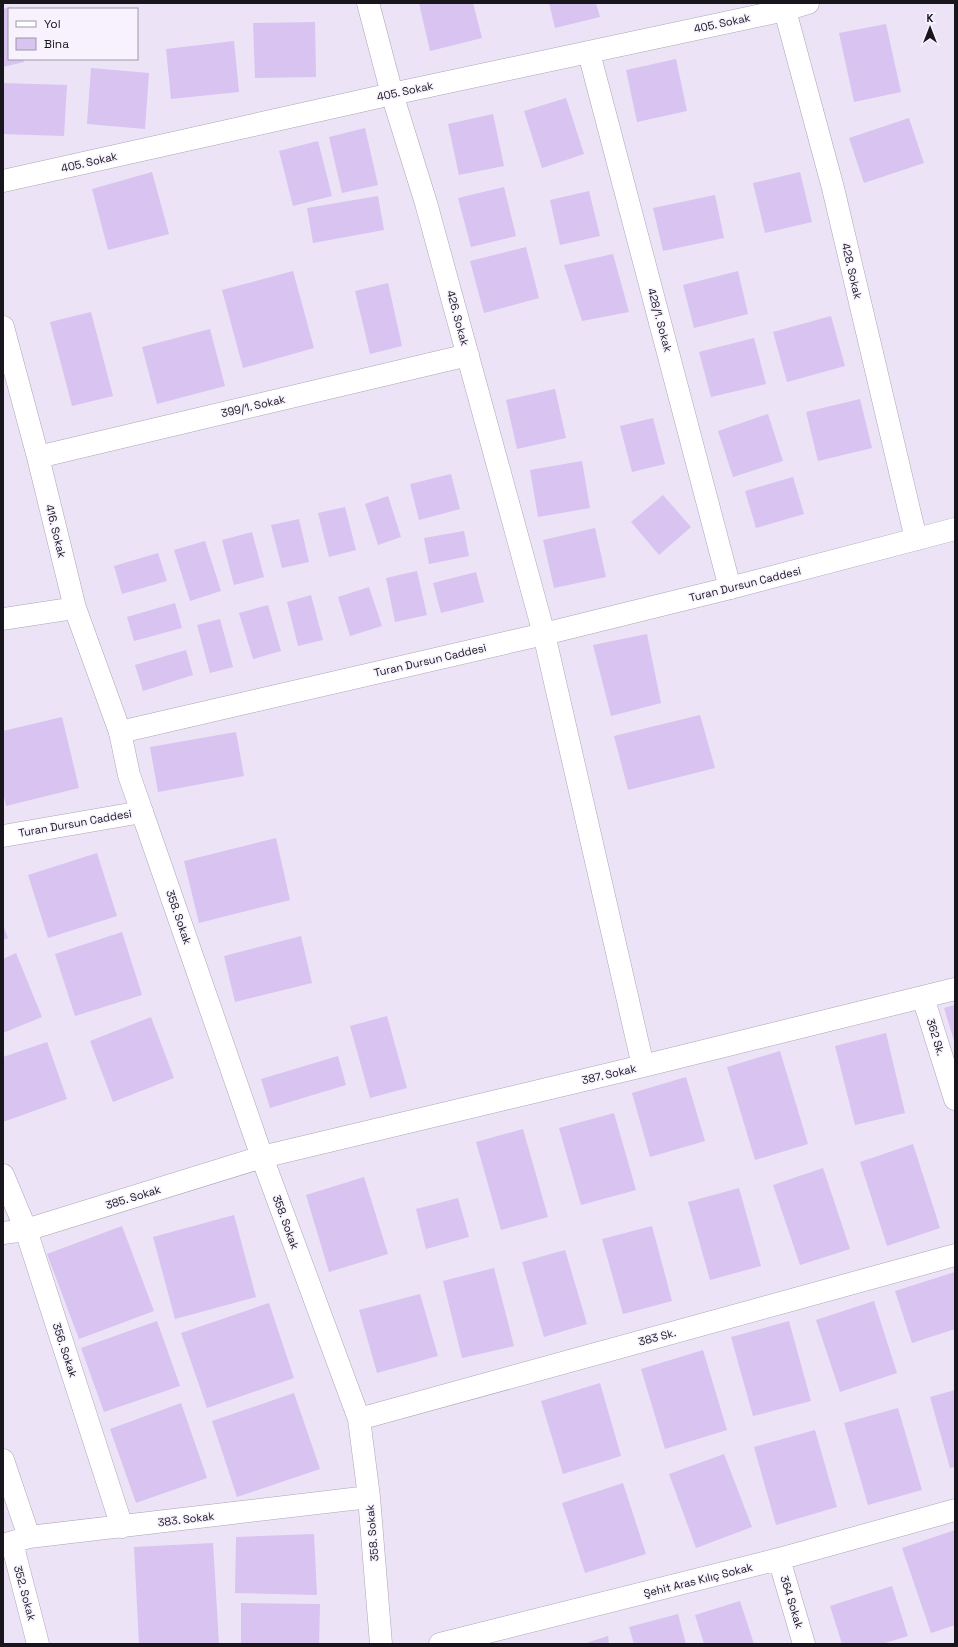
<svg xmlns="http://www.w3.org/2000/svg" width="958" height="1647" viewBox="0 0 958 1647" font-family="'Space Grotesk',sans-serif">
<rect width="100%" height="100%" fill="#ece3f7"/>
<!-- building -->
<path fill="#d8c3f1" d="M419,3H473L482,38L430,51Z
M549,3H596L600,17L555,28Z
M10,7L11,9H9V59H23L24,62L3,67V9Z
M315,22L316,77L255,78L253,23Z
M886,24L901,92L854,102L839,33Z
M234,41L239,92L171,99L166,49Z
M676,59L687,111L637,122L626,70Z
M91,68L149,73L145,129L87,124Z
M3,83L67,85L64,136L3,134Z
M566,98L584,154L542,168L524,111Z
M493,114L504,166L459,175L448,124Z
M909,118L924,163L864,183L849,138Z
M365,128L378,185L342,193L329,137Z
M318,141L332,196L293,206L279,151Z
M152,172L169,234L108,250L92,189Z
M800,172L812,222L765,233L753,183Z
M504,187L516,236L471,247L458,198Z
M589,191L600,236L560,245L550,200Z
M715,195L724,238L663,251L653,208Z
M378,196L384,230L313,243L307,208Z
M526,247L539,298L484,313L470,261Z
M613,254L629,312L582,321L564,265Z
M293,271L314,348L243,368L222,290Z
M738,271L748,314L694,328L683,285Z
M388,283L402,346L370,354L355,291Z
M91,312L113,396L72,406L50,322Z
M831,316L845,366L787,382L773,332Z
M210,329L225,386L157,404L142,347Z
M754,338L766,384L711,397L699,352Z
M555,389L566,438L517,449L506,400Z
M860,399L872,448L818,461L806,412Z
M768,414L783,461L733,477L718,431Z
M653,418L665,464L632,472L620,426Z
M582,461L590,508L538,517L530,470Z
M451,474L460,509L419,520L410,484Z
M793,477L804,514L756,528L745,491Z
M663,495L691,527L659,555L631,522Z
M388,496L401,537L378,545L365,504Z
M345,507L356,550L329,557L318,513Z
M299,519L309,562L282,568L271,525Z
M595,528L606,577L554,588L543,540Z
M464,531L469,556L429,564L424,538Z
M252,532L264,577L234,585L222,540Z
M205,541L221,591L190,601L174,550Z
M158,553L167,581L122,594L114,566Z
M417,571L427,615L395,622L386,578Z
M476,572L484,602L441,613L433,583Z
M369,587L382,626L350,636L338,597Z
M311,595L323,640L298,646L287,602Z
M175,603L182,628L134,641L127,617Z
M268,605L281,651L253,659L239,613Z
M220,619L233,667L210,673L197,625Z
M647,634L661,703L611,716L593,645Z
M186,650L193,675L143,691L135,665Z
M700,715L715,768L628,790L614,736Z
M62,717L79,788L6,806L3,792V731Z
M236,732L244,776L158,792L150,747Z
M276,838L290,900L199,923L184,861Z
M97,853L117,916L48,938L28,875Z
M3,925L8,938L3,940Z
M122,932L142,995L75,1016L55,954Z
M301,936L312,983L235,1002L224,956Z
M16,953L42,1017L3,1033V959Z
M955,1005V1044L944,1008Z
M387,1016L407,1088L370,1098L350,1026Z
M151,1017L174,1078L113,1102L90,1041Z
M886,1033L905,1113L855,1125L835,1046Z
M47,1042L67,1099L3,1122V1057Z
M780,1051L808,1144L755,1160L727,1067Z
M338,1056L346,1085L270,1108L261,1079Z
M686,1077L705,1141L650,1157L632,1093Z
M614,1113L636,1190L581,1205L559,1128Z
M523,1129L548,1217L501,1230L476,1142Z
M913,1144L940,1228L887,1246L860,1162Z
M823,1168L850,1249L800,1265L773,1185Z
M364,1177L388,1254L329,1272L306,1195Z
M739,1188L761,1266L710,1280L688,1202Z
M458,1198L469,1237L426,1249L416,1209Z
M234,1215L256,1297L175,1319L153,1237Z
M122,1226L154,1311L79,1339L47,1254Z
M652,1226L672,1301L623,1314L602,1239Z
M565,1250L587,1324L544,1337L522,1262Z
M494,1268L514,1346L462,1358L443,1281Z
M955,1272V1329L912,1343L895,1291Z
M420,1294L438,1356L377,1373L359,1310Z
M874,1301L897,1373L840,1392L816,1320Z
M269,1303L294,1378L207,1408L181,1333Z
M157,1321L180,1386L104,1412L81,1348Z
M789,1321L811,1401L753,1416L731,1337Z
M703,1350L727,1430L665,1449L641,1369Z
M600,1383L621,1456L563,1474L541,1401Z
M955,1390V1467L950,1468L930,1397Z
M294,1393L320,1469L237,1497L212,1421Z
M181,1403L207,1478L136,1503L110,1429Z
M898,1408L922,1490L868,1505L844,1423Z
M815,1430L837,1507L776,1525L754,1447Z
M724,1454L752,1527L696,1548L669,1474Z
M623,1483L646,1554L585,1573L562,1503Z
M955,1530V1625L931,1633L902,1548Z
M314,1534L317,1595L235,1593L236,1537Z
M213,1543L219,1644H139L134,1547Z
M892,1586L908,1636L882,1644H842L830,1606Z
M740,1601L754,1644H704L695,1615Z
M241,1603L320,1604L319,1644H241Z
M678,1614L686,1644H634L629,1627Z
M608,1636L609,1644H583Z"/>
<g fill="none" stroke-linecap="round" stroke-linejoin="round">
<!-- minor casing -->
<g stroke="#ada4b7" stroke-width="23">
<path id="minor" d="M368,3L392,94L426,203L544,634L643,1066
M783,3L833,188L916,539
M589,53L730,588
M3,181L392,94L785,10L808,3
M3,327L38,457L75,608L120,732
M38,457L468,355
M3,619L75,608
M142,812L262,1157L359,1419L369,1497L381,1644
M923,997L955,1099
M3,1175L26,1230L122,1527
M3,1233L26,1230L262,1157L643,1066L955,989
M359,1419L955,1255
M3,1460L29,1537
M12,1543L38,1644
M3,1545L29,1537L369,1497
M779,1559L804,1644
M440,1644L779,1559L955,1510"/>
</g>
<!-- tertiary casing -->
<g stroke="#ada4b7" stroke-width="23">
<path id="tertiary" d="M3,836L142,812L129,775L120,732L544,634L730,588L955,529"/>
</g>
<!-- minor -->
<use href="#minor" stroke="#fff" stroke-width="22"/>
<!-- tertiary -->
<use href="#tertiary" stroke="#fff" stroke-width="22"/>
</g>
<g text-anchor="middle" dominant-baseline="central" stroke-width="3" stroke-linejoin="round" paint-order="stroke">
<!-- street labels -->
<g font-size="11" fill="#18151c" stroke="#f7f2fe">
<text transform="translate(722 23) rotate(-12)">405. Sokak</text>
<text transform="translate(405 91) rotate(-12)">405. Sokak</text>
<text transform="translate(89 162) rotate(-13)">405. Sokak</text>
<text transform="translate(852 271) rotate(77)">428. Sokak</text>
<text transform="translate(458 318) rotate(75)">426. Sokak</text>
<text transform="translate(660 320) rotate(75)">428/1. Sokak</text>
<text transform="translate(253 406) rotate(-13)">399/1. Sokak</text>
<text transform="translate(56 531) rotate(76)">416. Sokak</text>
<text transform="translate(745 584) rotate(-14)">Turan Dursun Caddesi</text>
<text transform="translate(430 660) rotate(-13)">Turan Dursun Caddesi</text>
<text transform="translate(75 823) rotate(-10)">Turan Dursun Caddesi</text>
<text transform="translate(179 917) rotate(71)">358. Sokak</text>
<text transform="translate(936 1037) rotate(73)">362 Sk.</text>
<text transform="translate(609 1074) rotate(-13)">387. Sokak</text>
<text transform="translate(133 1197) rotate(-17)">385. Sokak</text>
<text transform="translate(286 1222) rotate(70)">358. Sokak</text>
<text transform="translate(657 1337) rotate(-15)">383 Sk.</text>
<text transform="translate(65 1350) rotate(72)">356. Sokak</text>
<text transform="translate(186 1519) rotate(-7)">383. Sokak</text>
<text transform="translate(372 1533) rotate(-95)">358. Sokak</text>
<text transform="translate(698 1580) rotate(-14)">Şehit Aras Kılıç Sokak</text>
<text transform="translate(25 1593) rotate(75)">352. Sokak</text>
<text transform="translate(792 1602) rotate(73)">364 Sokak</text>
</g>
</g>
<!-- border -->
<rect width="958" height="1647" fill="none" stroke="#18151c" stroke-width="8"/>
<!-- legend -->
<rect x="8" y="8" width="130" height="52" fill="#f7f2fe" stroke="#9e9aa4"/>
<rect x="16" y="21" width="20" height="6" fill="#ffffff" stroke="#9e9aa4"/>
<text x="44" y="28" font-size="12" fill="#18151c">Yol</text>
<rect x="16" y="38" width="20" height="12" fill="#d8c3f1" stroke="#9e9aa4"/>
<text x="44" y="48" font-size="12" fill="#18151c">Bina</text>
<!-- north arrow -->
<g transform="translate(930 28)" stroke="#f7f2fe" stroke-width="3" paint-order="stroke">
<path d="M0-3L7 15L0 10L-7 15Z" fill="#18151c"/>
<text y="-6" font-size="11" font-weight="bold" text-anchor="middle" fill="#18151c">K</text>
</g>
</svg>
